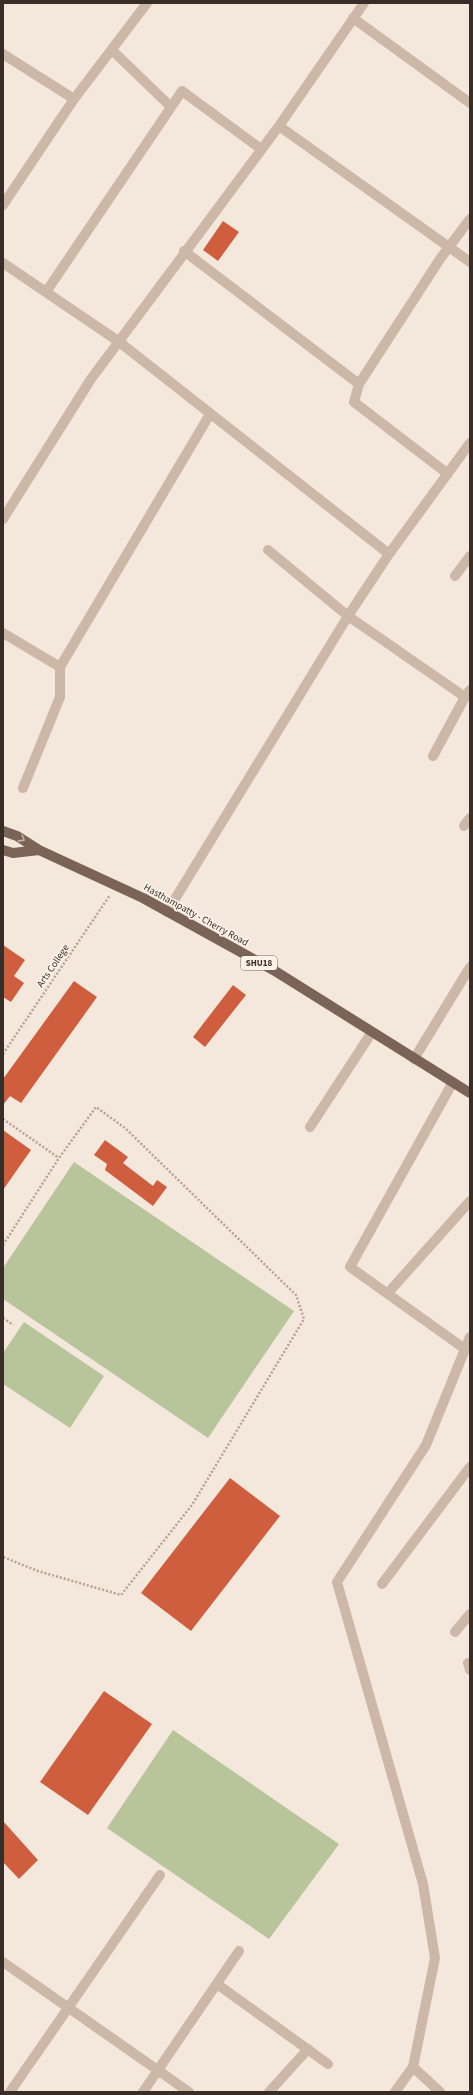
<svg xmlns="http://www.w3.org/2000/svg" width="473" height="2095" viewBox="0 0 473 2095" font-family="'Source Sans 3',sans-serif">
<rect width="100%" height="100%" fill="#f4e8dc"/>
<!-- green -->
<path fill="#b8c59b" d="M74,1162L294,1311L208,1438L3,1299V1268Z
M24,1322L104,1376L70,1428L3,1384V1353Z
M173,1730L339,1844L269,1939L107,1828Z"/>
<!-- building -->
<path fill="#cf5e3f" d="M223,221L239,232L218,261L203,250Z
M3,945L25,960L14,976L24,983L11,1002L3,997Z
M74,981L97,997L21,1103L10,1096L3,1105V1079Z
M233,985L246,995L205,1047L193,1037Z
M3,1130L31,1150L3,1190Z
M105,1140L128,1157L123,1163L153,1186L157,1180L167,1187L153,1206L105,1170L107,1164L94,1155Z
M230,1478L280,1516L191,1631L141,1593Z
M104,1691L152,1724L88,1815L40,1782Z
M3,1821L38,1860L19,1879L3,1862Z"/>
<g fill="none" stroke-linecap="round" stroke-linejoin="round">
<!-- path -->
<path stroke="#b9a191" stroke-width="2.5" stroke-dasharray="2 2" stroke-linecap="butt" d="M3,1054L110,895
M3,1119L59,1158
M3,1245L59,1158L96,1107L125,1128L296,1295L304,1319L192,1505L121,1595L38,1571L3,1557
M3,1318L13,1325"/>
<!-- minor -->
<path stroke="#cdb7a7" stroke-width="10" d="M353,18L470,103
M112,50L171,107
M3,54L74,99L3,205
M74,99L147,3
M279,126L470,262
M184,251L359,384L440,259L470,219
M3,263L118,341L389,554L348,616L167,912
M46,292L182,91L261,149
M359,384L354,402L448,474
M3,519L91,379L279,126L364,3
M268,550L348,616L465,697L470,690
M389,554L470,443
M455,576L470,556
M3,633L60,667L210,414
M433,756L465,697
M23,788L60,697V667
M464,826L470,818
M414,1059L470,967
M453,1082L350,1267L465,1349
M310,1127L372,1032
M388,1293L470,1201
M382,1584L470,1467
M455,1632L470,1614
M468,1663L470,1670
M3,1962L189,2092
M217,1984L328,2064
M413,2067L435,1958L423,1884L337,1582L426,1445L470,1337
M10,2092L160,1875
M143,2092L239,1951
M269,2092L308,2049
M395,2092L413,2067L440,2092"/>
<!-- major -->
<path stroke="#7c6358" stroke-width="10" d="M3,831L17,836L39,850L143,898L275,971L470,1093
M3,850L13,853L39,850"/>
</g>
<!-- one-way arrows -->
<defs><path id="oneway-chevron" d="M-2-3.5L2.5 0L-2 3.5" fill="none" stroke-width="1.6" stroke-linecap="round" stroke-linejoin="round"/></defs>
<use stroke="#c2b2a8" href="#oneway-chevron" transform="translate(22 839) rotate(32)"/>
<g text-anchor="middle" dominant-baseline="central" stroke-width="3.5" stroke-linejoin="round" paint-order="stroke">
<!-- shield labels -->
<rect fill="#fbf2e9" stroke="#736862" stroke-width="1" x="241" y="956" width="36" height="14" rx="3"/>
<g font-size="9" font-weight="bold" fill="#392d28">
<text x="259" y="963">SHU18</text>
</g>
<!-- street labels -->
<g font-size="10" fill="#392d28" stroke="#fbf2e9">
<text transform="translate(196 915) rotate(29)">Hasthampatty - Cherry Road</text>
<text transform="translate(53 966) rotate(-56)">Arts College</text>
</g>
</g>
<!-- border -->
<rect width="473" height="2095" fill="none" stroke="#392d28" stroke-width="8"/>
</svg>
